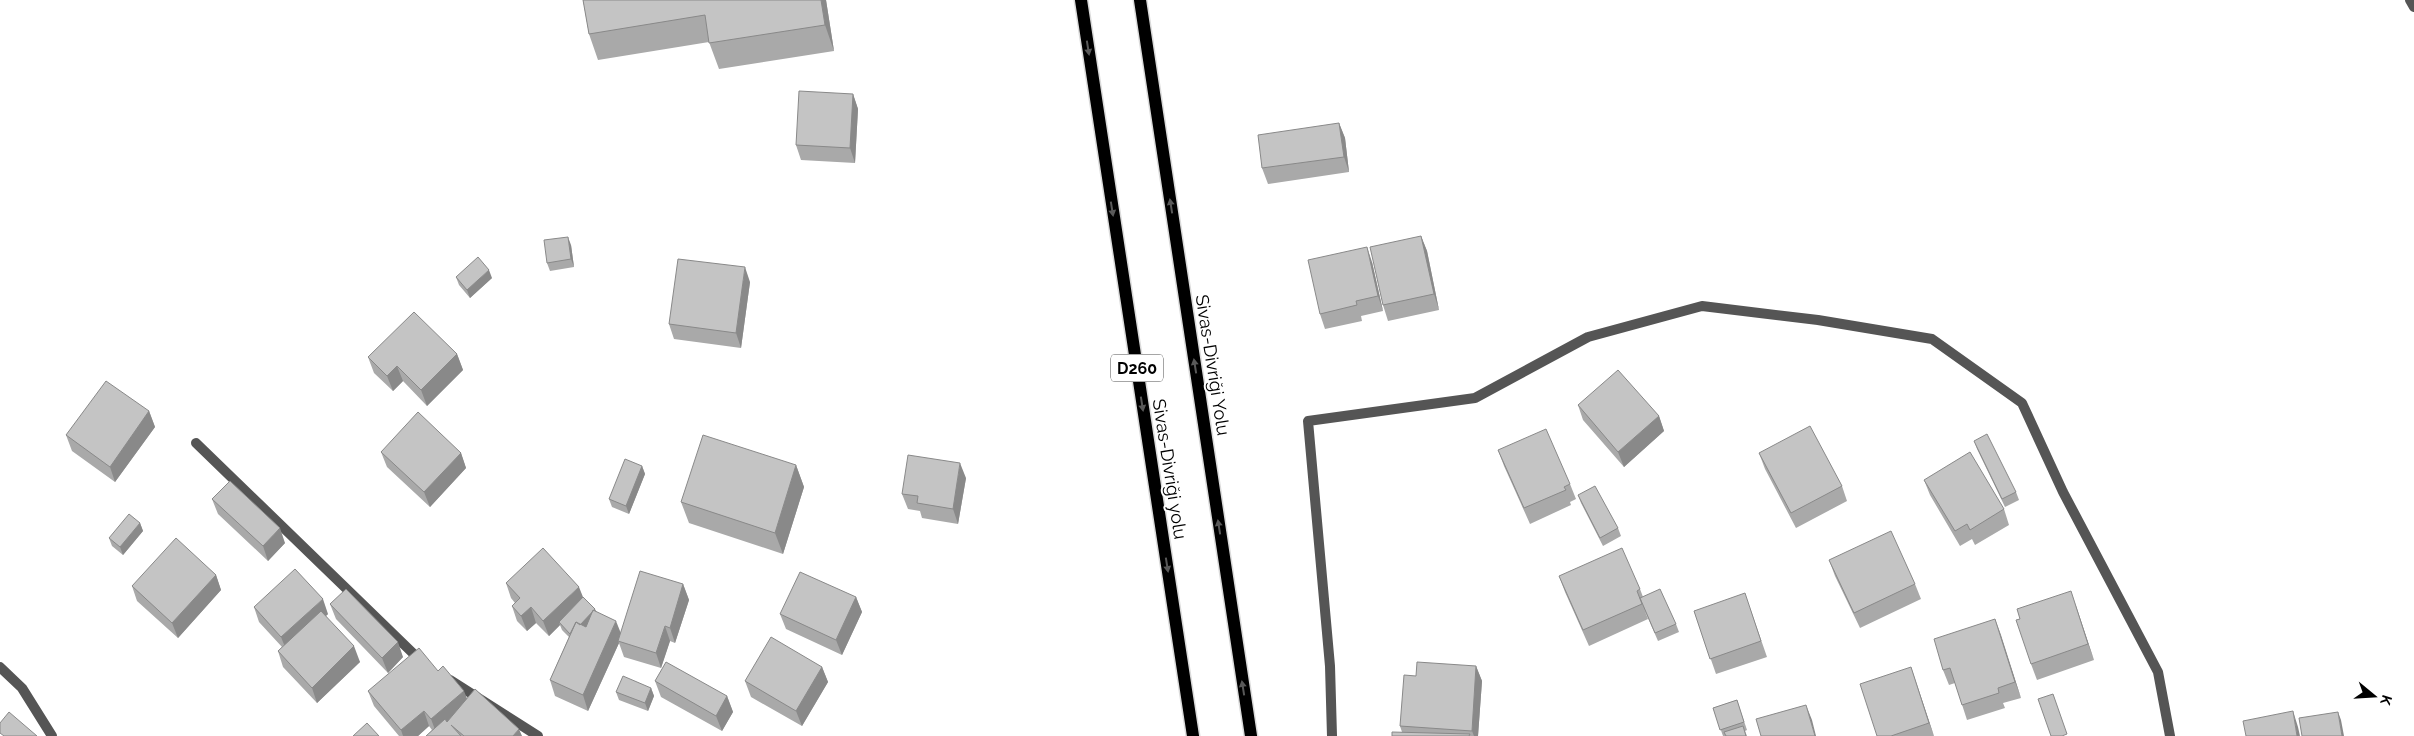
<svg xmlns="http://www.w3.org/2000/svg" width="2414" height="736" viewBox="0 0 2414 736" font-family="Raleway,sans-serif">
<rect width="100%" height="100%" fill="#fff"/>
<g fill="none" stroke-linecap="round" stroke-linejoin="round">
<!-- primary casing -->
<g stroke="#dbdbdb" stroke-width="15">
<path id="primary" d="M1081,0L1193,736
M1140,0L1251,736"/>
</g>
<!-- minor -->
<path stroke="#555" stroke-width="10" d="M2410,0L2414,7
M196,443L421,661
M0,667L22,688L52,736
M450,680L538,736
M1332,736L1330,666L1308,421L1475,398L1588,337L1702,306L1818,320L1932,339L2022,403L2063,492L2158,672L2170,736"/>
<!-- primary -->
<use href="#primary" stroke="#000" stroke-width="12"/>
</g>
<!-- wall -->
<path fill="#a9a9a9" d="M583,0H826L834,51L719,69L709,42L598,60L589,34Z
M853,94L858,109L855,163L801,160L796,145Z
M1339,123L1345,138L1349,172L1268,184L1262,168Z
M1421,236L1427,251L1439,310L1388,321L1383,305Z
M571,245L574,267L550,271L547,263Z
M1372,262L1383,311L1361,316L1362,321L1325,329L1320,314Z
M456,277L492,278L470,298L459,285Z
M750,282L741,348L674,339L669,324Z
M457,354L463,370L427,406L403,381L393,391L374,373L368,357Z
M1578,405L1659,416L1664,431L1624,467L1583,420Z
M149,411L155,427L115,482L72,451L66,435Z
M1974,441L2016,492L2019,500L2005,507L1977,449Z
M1498,450L1570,484L1576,499L1570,502L1571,505L1530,524L1504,466Z
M381,452L461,453L466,468L430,507L387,467Z
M1759,453L1842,486L1847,501L1796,528L1765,469Z
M796,465L804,487L783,554L689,523L681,502Z
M642,466L645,474L629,514L612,507L609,499Z
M966,478L958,524L922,518L920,511L908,509L902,494Z
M1924,480L2004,509L2009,525L1975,545L1972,539L1960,546L1930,495Z
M1578,495L1618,528L1621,536L1603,546L1581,503Z
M212,499L285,543L268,561L218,514Z
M140,523L143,531L123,555L112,546L109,538Z
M1829,560L1915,584L1921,599L1860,628L1835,576Z
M216,575L221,590L178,638L137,601L132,586Z
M1559,576L1640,589L1643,597L1676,624L1679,632L1658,641L1644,609L1648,619L1589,646L1565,592Z
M506,583L583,597L597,612L621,633L683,584L689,600L675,643L670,641L661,668L624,657L619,643L588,711L555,696L550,680L569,637L562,630L560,625L549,636L536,623L527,631L517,621L512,606L515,603L511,598Z
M856,597L862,612L842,655L786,629L780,614Z
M330,604L403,657L388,673L336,619Z
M2076,606L2094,660L2037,680L2031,664Z
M254,607L328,614L326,616L360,662L317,703L283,667L278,651L282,647L259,622Z
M1750,608L1767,657L1716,674L1694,611Z
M1995,619L2021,698L2003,703L2005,708L1967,720L1955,683L1949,685L1943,670Z
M1476,666L1482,681L1478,736H1392L1402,732L1400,726L1416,676Z
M822,667L828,682L802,726L751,697L745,681Z
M1911,667L1934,736H1877Z
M438,671L467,699L522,736H426L432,730L429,726L418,736H399L374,706L368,691Z
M655,681L727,696L733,712L722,731L661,697Z
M651,688L654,696L648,711L619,700L616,692Z
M1737,700L1747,730L1745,731L1747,736H1723L1713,708Z"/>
<!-- shaded-wall -->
<path fill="#898989" d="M821,0H826L834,51L825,25Z
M853,94L858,109L855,163L850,148Z
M1339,123L1345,138L1349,172L1344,157Z
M1421,236L1427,251L1439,310L1434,294Z
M568,237L571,245L574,267L571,259Z
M1367,247L1372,262L1383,311L1378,296Z
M745,267L750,282L741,348L736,333Z
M489,270L492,278L470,298L467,290Z
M457,354L463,370L427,406L421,390Z
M397,366L403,381L393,391L387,376Z
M149,411L155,427L115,482L110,467Z
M1659,416L1664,431L1624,467L1618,452Z
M461,453L466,468L430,507L424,492Z
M960,463L966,478L958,524L953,509Z
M796,465L804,487L783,554L775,533Z
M642,466L645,474L629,514L626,506Z
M140,523L143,531L123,555L120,547Z
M280,528L285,543L268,561L263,546Z
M216,575L221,590L178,638L172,623Z
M683,584L689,600L675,643L670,628Z
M579,587L585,602L559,622L560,625L549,636L543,621Z
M2071,591L2094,660L2088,644Z
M856,597L862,612L842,655L836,640Z
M323,599L328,614L287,652L281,637Z
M531,607L536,623L527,631L521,616Z
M595,609L598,617L574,642L571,634Z
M1995,619L2001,635L2021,698L2015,682Z
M616,621L622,636L618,641L619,643L588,711L583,695Z
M665,626L670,641L661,668L656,653Z
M398,642L403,657L388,673L382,658Z
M354,646L360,662L317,703L312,688Z
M1476,666L1482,681L1478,736H1474L1472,731Z
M822,667L828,682L802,726L796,711Z
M1911,667L1934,736L1929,723Z
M651,688L654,696L648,711L645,703Z
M464,691L470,706L437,735L431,719Z
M727,696L733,712L722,731L716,716Z
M1806,705L1812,720L1816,736H1815Z
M424,711L429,726L418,736H403L401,730Z
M2293,711L2298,727L2300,736H2297Z
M2338,712L2341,720L2344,736H2342Z
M519,729L522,736H513Z"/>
<!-- building -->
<path fill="#c4c4c4" stroke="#898989" d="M583,0H821L825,25L709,43L705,15L589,34Z
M799,91L853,94L850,148L796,145Z
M1339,123L1344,157L1262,168L1258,135Z
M1421,236L1434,294L1383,305L1370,247Z
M568,237L571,259L547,263L544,240Z
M1367,247L1378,296L1356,301L1357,305L1320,314L1308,260Z
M478,257L489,270L467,290L456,277Z
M678,259L745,267L736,333L669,324Z
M414,312L457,354L421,390L397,366L387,376L368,357Z
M1618,370L1659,416L1618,452L1578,405Z
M106,381L149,411L110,467L66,435Z
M418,412L461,453L424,492L381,452Z
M1810,426L1842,486L1791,513L1759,453Z
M1546,429L1570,484L1564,487L1566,490L1524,508L1498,450Z
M1987,434L2016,492L2002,499L1974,441Z
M703,435L796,465L775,533L681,502Z
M1970,452L2004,509L1970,530L1967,524L1955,531L1924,480Z
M908,455L960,463L953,509L917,503L918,496L902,494Z
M625,459L642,466L626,506L609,499Z
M230,481L280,528L263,546L212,499Z
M1595,486L1618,528L1600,538L1578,495Z
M129,514L140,523L120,547L109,538Z
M1891,531L1915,584L1854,613L1829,560Z
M176,538L216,575L172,623L132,586Z
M543,548L579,587L543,621L531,607L521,616L512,606L520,598L506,583Z
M1622,548L1640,589L1637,591L1642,604L1583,630L1559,576Z
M295,569L323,599L281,637L254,607Z
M640,571L683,584L670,628L665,626L656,653L618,641Z
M800,572L856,597L836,640L780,614Z
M346,589L398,642L382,658L330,604Z
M1660,589L1676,624L1655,633L1640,598Z
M2071,591L2088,644L2031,664L2016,620L2020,619L2017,609Z
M1745,593L1761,641L1710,659L1694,611Z
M583,597L595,609L580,625L576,622L570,634L559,622Z
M593,610L616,621L583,695L550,680L576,622L586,627Z
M321,611L354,646L312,688L278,651Z
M1995,619L2015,682L1998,688L1999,693L1962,705L1950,668L1943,670L1934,639Z
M771,637L822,667L796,711L745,681Z
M419,648L438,671L443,666L464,691L431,719L424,711L401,730L368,691Z
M666,662L727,696L716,716L655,681Z
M1417,662L1476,666L1472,731L1400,726L1404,675L1416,676Z
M1911,667L1929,723L1891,736H1877L1860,684Z
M623,676L651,688L645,703L616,692Z
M475,689L519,729L513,736H464L451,725L461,736H426L445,719L447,722Z
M2053,694L2067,734L2062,736H2051L2038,699Z
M1737,700L1744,722L1720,730L1713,708Z
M1806,705L1815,736H1761L1756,719Z
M2293,711L2297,736H2246L2243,721Z
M9,712L37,736H4L0,733V723Z
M2338,712L2342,736H2302L2299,718Z
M367,723L379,736H353Z
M1743,726L1746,736H1726L1724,732Z
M1392,732L1470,734L1469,736H1392Z"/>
<!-- one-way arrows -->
<defs><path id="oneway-solid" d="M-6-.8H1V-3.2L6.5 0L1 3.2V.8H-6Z" transform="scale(1.25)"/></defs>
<g fill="#595959">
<use href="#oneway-solid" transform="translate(1088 48) rotate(81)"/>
<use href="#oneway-solid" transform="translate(1171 206) rotate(-99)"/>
<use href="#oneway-solid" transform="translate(1112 209) rotate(81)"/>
<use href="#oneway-solid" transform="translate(1195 366) rotate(-99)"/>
<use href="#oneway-solid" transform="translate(1142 404) rotate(81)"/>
<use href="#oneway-solid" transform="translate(1219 527) rotate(-99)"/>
<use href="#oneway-solid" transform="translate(1167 565) rotate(81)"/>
<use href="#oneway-solid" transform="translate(1243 688) rotate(-99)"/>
</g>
<g text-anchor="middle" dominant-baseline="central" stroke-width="4" stroke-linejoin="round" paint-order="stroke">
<!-- shield labels -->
<rect fill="#fff" stroke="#4c4c4c" stroke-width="1" x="1111" y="354.5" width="52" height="27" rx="4"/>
<g font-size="16" font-weight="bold" fill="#000">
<text x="1137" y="368">D260</text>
</g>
<!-- street labels -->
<g font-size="18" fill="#000" stroke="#fff">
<text transform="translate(1213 365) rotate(81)">Sivas-Divriği Yolu</text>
<text transform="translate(1170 469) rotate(81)">Sivas-Divriği yolu</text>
</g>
</g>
<!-- north arrow -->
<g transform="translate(2374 696) rotate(108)" stroke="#ffffff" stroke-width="4" paint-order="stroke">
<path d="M0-4L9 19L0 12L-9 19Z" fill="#000000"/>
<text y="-8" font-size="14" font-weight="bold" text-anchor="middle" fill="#000000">K</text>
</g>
</svg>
